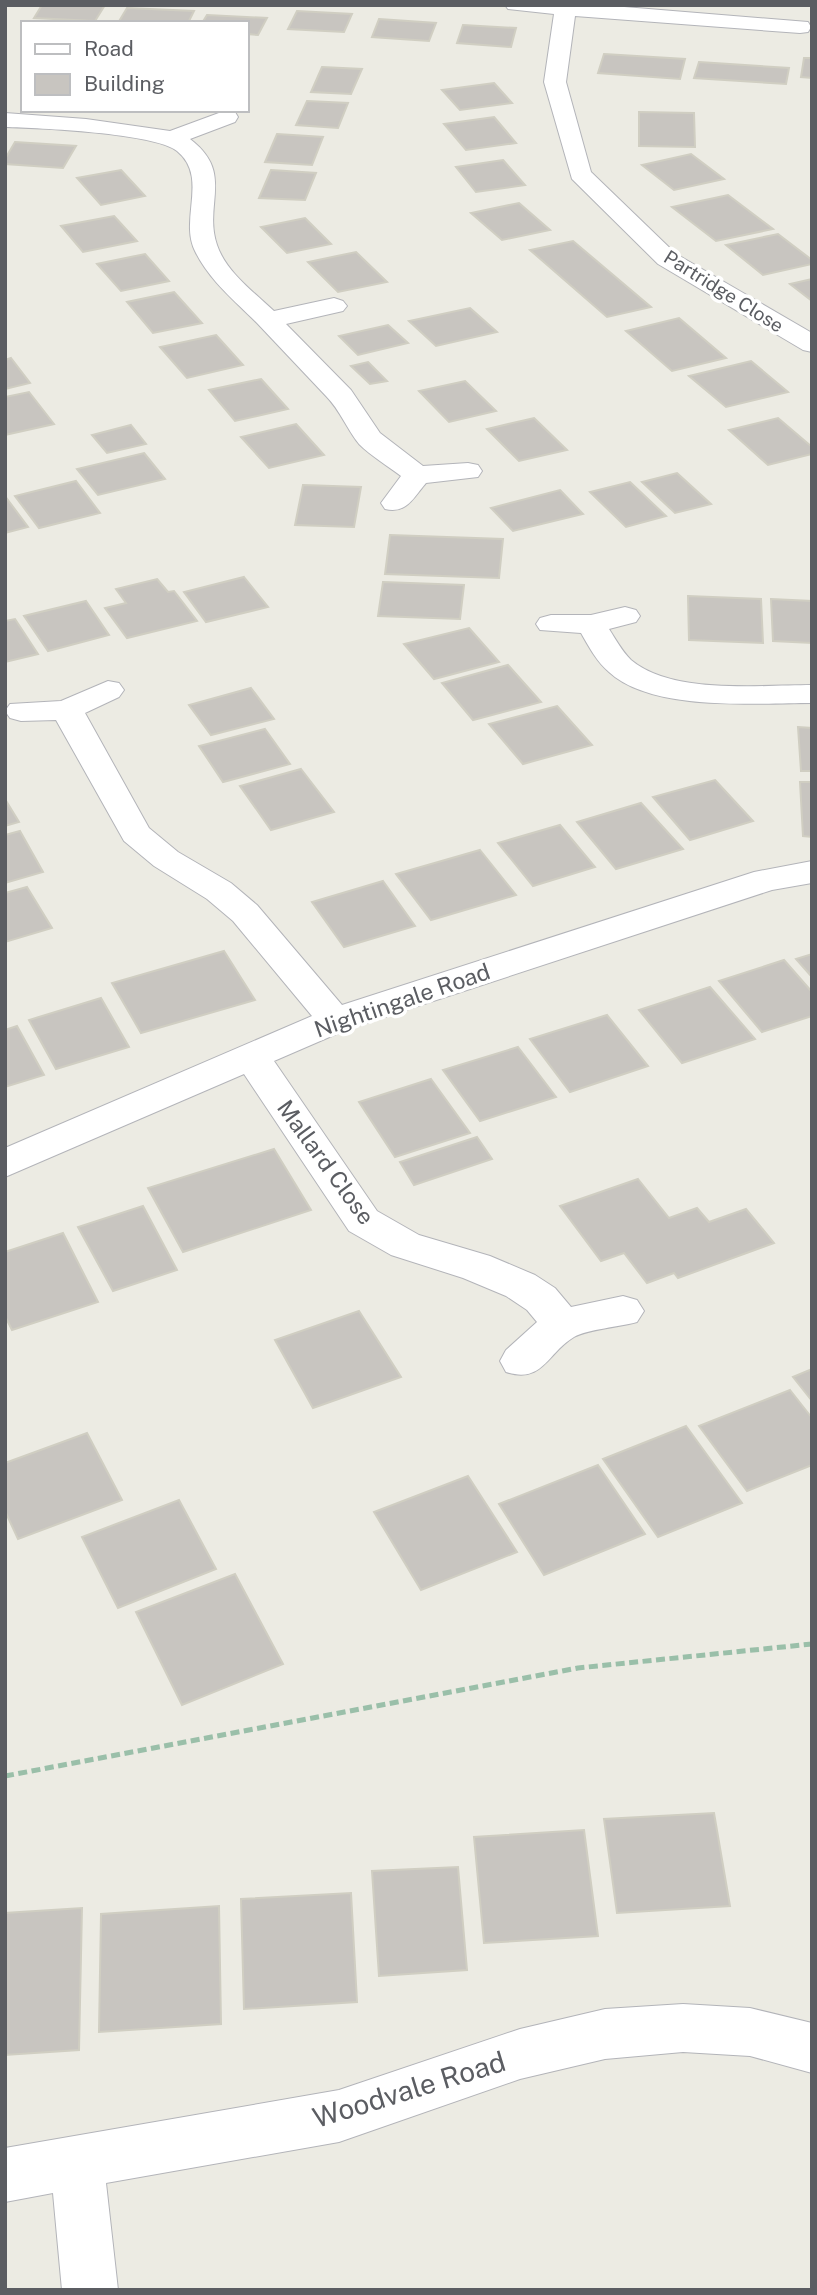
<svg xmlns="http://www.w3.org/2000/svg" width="817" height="2295" viewBox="0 0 817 2295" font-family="'Public Sans',sans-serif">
<rect width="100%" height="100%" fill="#ecebe3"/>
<!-- building -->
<path fill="#c8c5c0" stroke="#d0cec2" stroke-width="2" d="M42,5H105L95,21L34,18Z
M127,8L194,11L188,23H118Z
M297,11L352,14L344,32L288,29Z
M207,15L267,18L258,35L247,34V23H202Z
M379,19L436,23L429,41L372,37Z
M463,25L516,28L511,47L457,43Z
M604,54L685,59L680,79L598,73Z
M804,58H812V78L801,77Z
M699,62L789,68L786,84L694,78Z
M322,67L362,69L351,94L311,92Z
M494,83L512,103L460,110L442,90Z
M307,101L348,103L338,128L296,125Z
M639,112L694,113L695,147L639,146Z
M494,117L516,143L466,150L444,124Z
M277,134L323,137L312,165L265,162Z
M15,142L76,146L63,168L5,164V159Z
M691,154L724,179L674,190L642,165Z
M503,160L525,185L476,192L456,167Z
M121,170L145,196L101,205L77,178Z
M271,170L316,173L305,200L259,198Z
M728,195L773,229L716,241L672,207Z
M519,203L550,230L502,240L471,213Z
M114,216L137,241L83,252L61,226Z
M305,218L331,244L287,253L261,227Z
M778,234L812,260V264L763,275L726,245Z
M573,241L651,307L607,317L530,250Z
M356,252L387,282L338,292L308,262Z
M145,254L169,281L121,291L97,264Z
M812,279V301L790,284Z
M174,292L202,323L153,333L127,302Z
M470,308L497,332L436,346L409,321Z
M679,318L726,358L672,371L626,331Z
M388,325L408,343L358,355L339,336Z
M216,335L243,365L187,378L160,347Z
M11,358L30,383L5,389V360Z
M751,361L788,392L726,407L689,376Z
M368,362L387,381L370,384L351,366Z
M261,379L288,409L235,421L209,390Z
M465,381L496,411L449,422L419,391Z
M29,392L54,424L5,435V397Z
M534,418L567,450L519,461L487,429Z
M778,418L812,447V454L768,465L729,430Z
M296,424L324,455L269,468L241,437Z
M131,425L146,444L107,453L92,435Z
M144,453L165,479L98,495L77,469Z
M677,473L711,504L675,513L642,482Z
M76,481L100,513L39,528L15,496Z
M630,482L666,516L626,527L590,492Z
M303,485L361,487L354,527L295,525Z
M560,490L583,514L513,531L491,508Z
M5,496L28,527L5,533Z
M390,535L503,539L499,578L385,574Z
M244,577L268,607L206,622L184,592Z
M157,579L168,592L174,591L197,621L127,638L105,608L126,603L116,589Z
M383,582L464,585L460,619L378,616Z
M688,596L761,599L763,643L689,640Z
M771,599L812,601V643L773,641Z
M86,601L109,635L48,651L24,616Z
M15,619L38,654L5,662V621Z
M469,628L499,662L434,679L404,644Z
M508,665L541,702L473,720L442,683Z
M251,688L274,719L211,735L189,705Z
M557,706L592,745L523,764L489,724Z
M798,727L812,728V771H801Z
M265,729L290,764L223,782L199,746Z
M301,769L334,812L271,830L240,786Z
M715,780L753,821L690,840L653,797Z
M800,782H812V837L803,836Z
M5,799L19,822L5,826Z
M641,803L683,849L616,869L577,822Z
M560,825L595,867L533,886L498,843Z
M20,831L43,872L5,883V835Z
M480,850L516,895L431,920L396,874Z
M383,881L415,926L344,947L312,902Z
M27,887L52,928L5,942V893Z
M224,951L255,1000L141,1033L112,983Z
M812,954V977L796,959Z
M784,960L812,992V1016L762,1032L719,981Z
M710,987L755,1039L682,1063L639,1010Z
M101,998L129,1047L56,1069L29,1020Z
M607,1015L648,1066L570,1092L530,1039Z
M17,1026L44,1075L5,1087V1030Z
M518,1047L556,1097L480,1121L443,1070Z
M431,1079L470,1133L395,1157L359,1102Z
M477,1137L492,1159L414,1185L400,1162Z
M274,1149L311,1210L183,1252L148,1188Z
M638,1179L669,1218L697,1208L709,1222L746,1209L774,1243L678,1278L674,1273L647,1283L624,1253L601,1261L560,1206Z
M143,1206L177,1270L113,1291L78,1227Z
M63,1233L98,1302L12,1330L5,1316V1252Z
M359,1311L401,1377L313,1408L275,1340Z
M812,1369V1401L793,1377Z
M790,1390L812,1418V1465L747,1491L699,1426Z
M686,1426L742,1503L658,1537L603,1459Z
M87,1433L122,1500L18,1539L5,1511V1463Z
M598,1465L645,1534L544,1575L499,1504Z
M468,1476L517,1552L421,1590L374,1512Z
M179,1500L216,1569L118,1608L82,1537Z
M235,1574L283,1664L182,1705L136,1612Z
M714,1813L730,1906L617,1913L604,1819Z
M584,1830L598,1936L484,1943L474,1837Z
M458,1867L467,1970L379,1976L372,1871Z
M351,1893L357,2002L244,2009L241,1899Z
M219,1906L221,2024L99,2032L101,1914Z
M82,1908L79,2050L5,2055V1913Z"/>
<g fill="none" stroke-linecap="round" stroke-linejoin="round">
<!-- minor casing -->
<g stroke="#b3b4b9" stroke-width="2">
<path id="minor" d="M505,5H600L808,22L811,27L808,32L800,33L575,16L566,82L591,172L676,254L812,333V352L803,350L658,264L572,179L544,82L554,14L508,9Z
M227,110L235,112L238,117L235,122L190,139C235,173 203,204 217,245C226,272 254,292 274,311L334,298L343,301L347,306L343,311L286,324L351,390L380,433L423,466L468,463L478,465L482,471L478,477L426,483C413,498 407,514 385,509L381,503L401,476C388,466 371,456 359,444C347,429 340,410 326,396C303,372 280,347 257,323C235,301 209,280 195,251C179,219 209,177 177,151C154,133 39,128 5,127V113L86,119L170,131Z
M625,607L636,610L640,616L636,622L609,629C616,640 622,651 631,660C673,695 760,685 812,685V703C756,703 652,712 609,672C597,662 589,647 581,633L540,630L536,624L540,618L551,615H591Z
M108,681L119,683L124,690L119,697L85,713L149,828L178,852L231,883L257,905L342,1005L754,872L812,861V883L772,890L348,1029L274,1061L377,1211L419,1235L490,1256L535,1275L555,1288L571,1307L623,1296L637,1300L644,1311L637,1322C620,1327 588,1329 574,1337C547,1353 543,1384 506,1372L500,1361L506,1350L537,1322L527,1310L506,1296L463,1278L391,1255L349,1231L244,1074L5,1177V1148L312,1016L233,921L207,899L154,866L124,841L56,720L21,721L10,718L5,711L10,704L61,701Z
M683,2004L750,2008L812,2023V2073L750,2056L683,2052L605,2059L520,2079L339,2142L106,2183L118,2290H62L53,2193L5,2202V2148L339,2090L520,2029L605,2009Z"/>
</g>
<!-- path -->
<path stroke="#9abfa9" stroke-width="5" stroke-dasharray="9 4.5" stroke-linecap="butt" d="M5,1776L578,1668L812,1644"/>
<!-- minor -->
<use href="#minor" fill="#fff" fill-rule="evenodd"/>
</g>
<g text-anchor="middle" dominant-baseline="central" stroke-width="7" stroke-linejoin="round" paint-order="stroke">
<!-- far-street labels -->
<g font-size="19" fill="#5b5d62" stroke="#fff">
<text transform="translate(724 291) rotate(32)">Partridge Close</text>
</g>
<!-- street labels -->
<g font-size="23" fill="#5b5d62" stroke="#fff">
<text transform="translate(402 1000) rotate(-19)">Nightingale Road</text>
<text transform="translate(326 1162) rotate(54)">Mallard Close</text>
</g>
<!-- near-street labels -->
<g font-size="28" fill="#5b5d62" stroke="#fff">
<text transform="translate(409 2089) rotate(-17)">Woodvale Road</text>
</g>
</g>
<!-- border -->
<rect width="817" height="2295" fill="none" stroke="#5b5d62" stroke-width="14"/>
<!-- legend -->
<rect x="21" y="21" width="228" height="91" fill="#ffffff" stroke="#bdbec0" stroke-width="2"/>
<rect x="35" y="44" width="35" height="10" fill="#ffffff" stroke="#bdbec0" stroke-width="2"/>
<text x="84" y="56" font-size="21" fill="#5b5d62">Road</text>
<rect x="35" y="74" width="35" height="21" fill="#c8c5c0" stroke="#bdbec0" stroke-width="2"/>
<text x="84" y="91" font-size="21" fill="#5b5d62">Building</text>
</svg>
